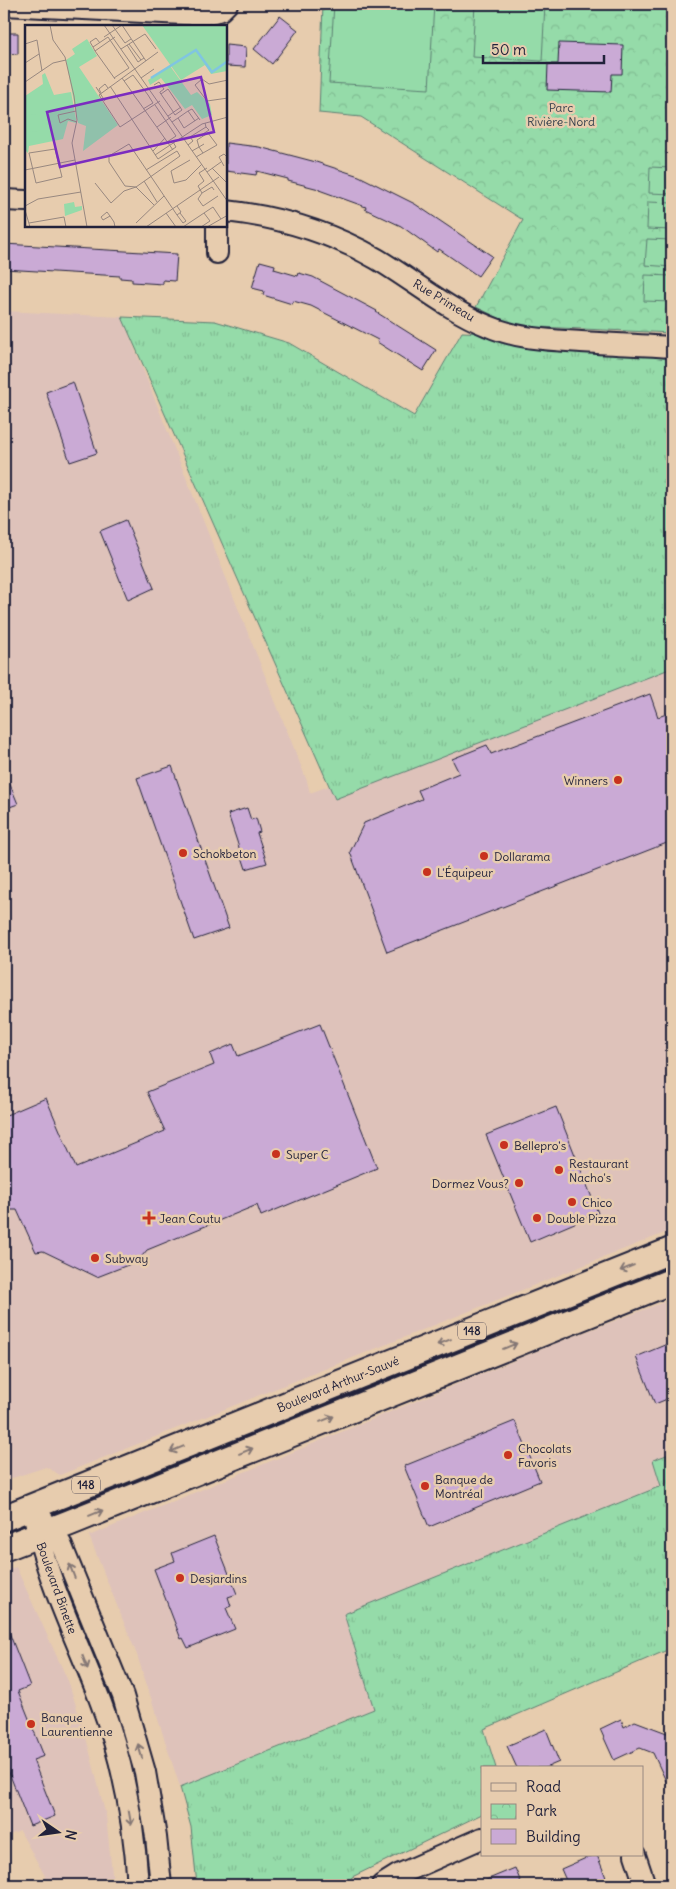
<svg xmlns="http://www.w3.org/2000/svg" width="676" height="1889" viewBox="0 0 676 1889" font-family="Delius,sans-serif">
<defs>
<pattern id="grass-tufts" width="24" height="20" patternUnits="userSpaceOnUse" patternTransform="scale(1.25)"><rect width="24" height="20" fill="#95dba9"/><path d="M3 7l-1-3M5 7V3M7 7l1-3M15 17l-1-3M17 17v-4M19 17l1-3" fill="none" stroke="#80bc92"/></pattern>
<pattern id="park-crowns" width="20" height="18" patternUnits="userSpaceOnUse" patternTransform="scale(1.25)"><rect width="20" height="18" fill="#95dba9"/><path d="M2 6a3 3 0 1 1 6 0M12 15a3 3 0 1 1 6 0" fill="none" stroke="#80bc92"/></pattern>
</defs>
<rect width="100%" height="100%" fill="#e7ccae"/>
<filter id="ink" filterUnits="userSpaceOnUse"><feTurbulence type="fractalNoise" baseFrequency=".02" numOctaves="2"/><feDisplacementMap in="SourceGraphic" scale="10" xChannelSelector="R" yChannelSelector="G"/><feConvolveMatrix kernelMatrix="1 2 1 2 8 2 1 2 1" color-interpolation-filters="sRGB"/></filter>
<g filter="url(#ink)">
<!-- built -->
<path fill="#dec2ba" d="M4,311L122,317L307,781L310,793L672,659V1230L60,1475L46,1467L6,1480L4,1475Z
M672,1299V1453L653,1460L661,1486L344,1614L374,1709L347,1719L180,1787L137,1655L89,1536L562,1341Z
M16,1567L69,1683L88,1745L106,1816L113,1883L109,1885H50L20,1831L4,1837V1571Z"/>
<!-- grass -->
<path fill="url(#grass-tufts)" stroke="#5c7e72" d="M122,317L215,321L289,343L414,416L462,332L672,341V668L335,799Z
M672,1453V1648L484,1729L496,1768H482V1814L352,1877L348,1885H197L191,1827L180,1787L374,1709L344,1614L661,1486L653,1460Z"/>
<!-- park -->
<path fill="url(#park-crowns)" stroke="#5c7e72" d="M323,4H672V333L516,326L476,307L523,220L361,117L319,113Z"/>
<!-- pitch -->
<path fill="#95dba9" stroke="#5c7e72" d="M334,4H434L429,89L329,83Z
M475,4H545L542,61L472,57Z
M650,167L672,168V194L649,193Z
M648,202L672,203V230L647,229Z
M647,239L672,240V267L645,265Z
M645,275L672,276V302L644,301Z"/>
<!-- building -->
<path fill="#caaad5" stroke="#22223b" d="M280,16L298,30L272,64L254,49Z
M4,33H18V54L4,53Z
M559,43L623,45L622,74H612L611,92L547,90L548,64H558Z
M226,45L246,47L245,67L226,66Z
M226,143L259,147L316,162L359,176L415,204L492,256L478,276L439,249L437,252L401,226L365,209L366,207L319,190V189L288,181V179L257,171L256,175L226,171Z
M4,244L177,254L175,281L163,280V284L132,282V279L120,278V276L4,269Z
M260,261L275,265L274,269L298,276L299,273L313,277L377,311L376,312L436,350L423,371L377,342L378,340L311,306L293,301L292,304L263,295L264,291L252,288Z
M73,382L97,453L70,462L46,392Z
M126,520L154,588L128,600L100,531Z
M650,694L658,717L672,712V841L387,952L350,852L364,823L422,799L418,790L459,773L452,759L487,745L491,754Z
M172,766L229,928L194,940L137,778Z
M4,770L18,804L4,809Z
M247,808L251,820L256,818L260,832L257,833L267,863L246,869L228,814Z
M320,1024L377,1168L261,1216L257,1205L147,1250L138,1261L97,1277L43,1251L36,1252L17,1210H8L4,1199V1116L46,1098L76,1168L165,1131L147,1092L214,1065L210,1054L233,1044L238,1056Z
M556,1107L598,1213L530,1242L486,1135Z
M672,1342V1397L655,1404L636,1357Z
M515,1421L540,1481L429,1527L404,1466Z
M214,1536L237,1594L228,1597L231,1606L226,1608L235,1629L188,1648L183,1638L181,1639L154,1569L175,1561L172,1553Z
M5,1622L30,1686L18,1691L44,1756L33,1760L55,1816L30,1826L4,1760Z
M621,1719L624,1727L635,1721L672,1735V1794L653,1753L640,1748L614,1760L600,1729Z
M546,1729L559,1762L545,1768H517L507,1746Z
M593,1855H597L609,1885H568L561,1869Z
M515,1868L522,1885H474Z"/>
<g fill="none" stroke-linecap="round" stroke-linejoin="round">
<!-- minor casing -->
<g stroke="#22223b" stroke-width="24">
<path id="minor" d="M4,5L203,15L221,10L227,4
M4,200L26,201
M226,211C280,217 330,232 377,259C414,281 448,310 488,326C518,339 549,340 581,342C611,344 642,345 672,347
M217,253V226
M33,1506L61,1544L123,1696L145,1772L156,1837L161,1885
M35,1520C47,1582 79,1644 101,1703C123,1760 134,1824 138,1885
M635,1855L645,1885
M382,1885L398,1875L482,1838"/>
</g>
<!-- major casing -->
<g stroke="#22223b" stroke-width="29">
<path id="major" d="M4,1518L672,1250
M4,1548L69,1523L672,1281"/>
</g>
<!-- minor -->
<use href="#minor" stroke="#e7ccae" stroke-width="20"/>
<!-- major -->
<use href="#major" stroke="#e7ccae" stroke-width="25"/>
</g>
<!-- one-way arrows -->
<defs><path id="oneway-shaft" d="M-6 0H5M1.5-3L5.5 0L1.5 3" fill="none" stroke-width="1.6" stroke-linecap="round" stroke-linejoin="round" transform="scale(1.25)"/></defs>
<g stroke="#847774">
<use href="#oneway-shaft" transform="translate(627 1268) rotate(158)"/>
<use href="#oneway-shaft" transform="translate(444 1342) rotate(158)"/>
<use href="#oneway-shaft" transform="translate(510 1346) rotate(-22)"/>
<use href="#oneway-shaft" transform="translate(327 1419) rotate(-22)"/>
<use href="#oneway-shaft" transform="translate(177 1449) rotate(158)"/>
<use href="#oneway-shaft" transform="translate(246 1451) rotate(-22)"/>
<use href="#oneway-shaft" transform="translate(96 1513) rotate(-22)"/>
<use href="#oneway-shaft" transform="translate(72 1571) rotate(-111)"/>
<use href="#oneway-shaft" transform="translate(85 1662) rotate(69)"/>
<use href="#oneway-shaft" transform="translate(140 1751) rotate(-106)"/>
<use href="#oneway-shaft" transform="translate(130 1818) rotate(80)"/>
</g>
</g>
<!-- markers -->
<g fill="#c8321e" stroke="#e7ccae" stroke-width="2">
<circle cx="618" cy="780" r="5"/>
<circle cx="183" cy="853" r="5"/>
<circle cx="484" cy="856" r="5"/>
<circle cx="427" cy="872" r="5"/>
<circle cx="504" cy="1145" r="5"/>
<circle cx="276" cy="1154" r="5"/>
<circle cx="559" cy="1170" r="5"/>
<circle cx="519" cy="1183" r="5"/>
<circle cx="572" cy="1202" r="5"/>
<path d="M146.5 1210.5h5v5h5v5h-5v5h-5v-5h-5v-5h5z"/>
<circle cx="537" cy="1218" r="5"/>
<circle cx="95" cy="1258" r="5"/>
<circle cx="508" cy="1455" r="5"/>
<circle cx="425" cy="1486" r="5"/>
<circle cx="180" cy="1578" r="5"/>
<circle cx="31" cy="1724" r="5"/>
</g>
<g text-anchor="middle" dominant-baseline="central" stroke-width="5" stroke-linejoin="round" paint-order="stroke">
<!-- shield labels -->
<g fill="#e7ccae" stroke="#5d555e" stroke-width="1">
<rect x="458" y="1322.5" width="28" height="17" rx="4"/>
<rect x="72" y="1476.5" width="28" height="17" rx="4"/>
</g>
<g font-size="11" font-weight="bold" fill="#22223b">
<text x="472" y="1331">148</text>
<text x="86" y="1485">148</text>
</g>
<!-- park labels -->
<g font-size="12" fill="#333e4c" stroke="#e7ccae">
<text x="561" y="107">Parc<tspan x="561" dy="14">Rivière-Nord</tspan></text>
</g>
<!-- street labels -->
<g font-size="12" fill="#22223b" stroke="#e7ccae">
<text transform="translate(444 300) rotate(31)">Rue Primeau</text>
<text transform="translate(338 1384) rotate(-22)">Boulevard Arthur-Sauvé</text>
<text transform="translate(57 1588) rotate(70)">Boulevard Binette</text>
</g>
<!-- poi labels -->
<g font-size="12" fill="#22223b" stroke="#e7ccae" text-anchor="start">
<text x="608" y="780" text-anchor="end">Winners</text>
<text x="193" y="853">Schokbeton</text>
<text x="494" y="856">Dollarama</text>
<text x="437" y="872">L'Équipeur</text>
<text x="514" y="1145">Bellepro's</text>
<text x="286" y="1154">Super C</text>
<text x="569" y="1163">Restaurant<tspan x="569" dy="14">Nacho's</tspan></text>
<text x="509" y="1183" text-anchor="end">Dormez Vous?</text>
<text x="582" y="1202">Chico</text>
<text x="159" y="1218">Jean Coutu</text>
<text x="547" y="1218">Double Pizza</text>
<text x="105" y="1258">Subway</text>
<text x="518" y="1448">Chocolats<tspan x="518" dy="14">Favoris</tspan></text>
<text x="435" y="1479">Banque de<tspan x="435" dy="14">Montréal</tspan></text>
<text x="190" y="1578">Desjardins</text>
<text x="41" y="1717">Banque<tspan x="41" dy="14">Laurentienne</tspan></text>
</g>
</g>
<!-- overview -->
<g transform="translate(25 25)">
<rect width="202" height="202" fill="#e7ccae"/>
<path d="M62,14L72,31L54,42L93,100L58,126L61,101L53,98L41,35L50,29L47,24ZM145,41L166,70L172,67L185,79L187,90L177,94L167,80L160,84L136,53L125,60L123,55Z" fill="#95dba9"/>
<path d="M117,0H202V46L186,49L180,40L156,55ZM20,48L29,70L46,67L51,94V98L43,96L38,114L4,121L3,128L0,125V71L18,59L17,50ZM49,177L50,182L57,181V185L40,191L39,179Z" fill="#95dba9"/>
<path d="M0 98a9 9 0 1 1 18 0a9 9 0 1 1-18 0Z" fill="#95dba9"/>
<path fill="none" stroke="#80c5e1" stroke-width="2.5" d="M126,53L171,25L187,47L203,36"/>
<path fill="none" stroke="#988880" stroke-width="1" d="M25,0L28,15L40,32L49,71L52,95L47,118L62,202M79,0L203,177M87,0L100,18L106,14M97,0L121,36M79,12L97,0M0,19L12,15L17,46M104,19L116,35M102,20L113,37L119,33M68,22L65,17L71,13L75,18M96,24L120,9L131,24M70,26L68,22L83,12L104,43L89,53M133,27L74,70L95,102L135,76M0,38L14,29M97,53L148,125M116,53L129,44M90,54L70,26L90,12M203,55L184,59L177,54L170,60L182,76L203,73M99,56L108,50L123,70L128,78L118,84M0,57L28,38L41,35M129,60L134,57L139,64L135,67V68L136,69L138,72L147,85L150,90L157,85L143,64L136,69M85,61L133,134L151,122L148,117M71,62L80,76M76,68L74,64L80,59L83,63M130,80L151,111L142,117M51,86L33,90L35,98L43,94L52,97M163,86L167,84L175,95M143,91L156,82M153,93L163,86L170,96M147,97L153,93L159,103L174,93M132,102L146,92M175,111L184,105L181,102M163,120L168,116L165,112L181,102L180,98M30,124L37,152L11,158L4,128ZM128,126L140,113M167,126L174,122L178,128L171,132M178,128L192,120L183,108L172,115L174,122L179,119M130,130L177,99L203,92M165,135L146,146L149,158L161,155L177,139M199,141L194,132L199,129L203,133M182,143L174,148L179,156L173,161L177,168L187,162L189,165M187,143L203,159M0,145L50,135M121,145L152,126L155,131L111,162L129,180M182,147L196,137M119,156L132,177M70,158L86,178L99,166L111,162M111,162L100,161L84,137V131L104,119L152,190L156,187L152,181M177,168L173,174L178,181L193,171M0,181L13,174L56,167M0,185L5,202M141,188L151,202M152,190L158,198L161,196L155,188M85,191L78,195L76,192L82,187L85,191L89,197L90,202M4,198L39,192L41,202M111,198L139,171M121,202L194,152M158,202L188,182L196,194M176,202L185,196L179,188M182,202L203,190"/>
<path fill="#7b2cbf" fill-opacity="0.15" stroke="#7b2cbf" stroke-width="2.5" d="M176,52L189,107L35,142L22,87Z"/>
<rect width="202" height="202" fill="none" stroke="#22223b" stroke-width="2.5"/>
</g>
<!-- margin -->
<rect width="676" height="1889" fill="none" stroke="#e7ccae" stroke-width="20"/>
<rect x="10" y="10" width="656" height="1869" fill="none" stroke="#22223b" stroke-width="2" filter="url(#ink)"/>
<!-- legend -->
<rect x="481" y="1766" width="162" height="90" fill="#e7ccae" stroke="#988880"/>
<rect x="491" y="1783" width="25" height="8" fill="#e7ccae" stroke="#988880"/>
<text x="526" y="1792" font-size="15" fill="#22223b">Road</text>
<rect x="491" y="1804" width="25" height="15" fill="url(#park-crowns)" stroke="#988880"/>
<text x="526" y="1816" font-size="15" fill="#22223b">Park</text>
<rect x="491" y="1829" width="25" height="15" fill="#caaad5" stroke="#988880"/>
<text x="526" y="1842" font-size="15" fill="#22223b">Building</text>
<!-- north arrow -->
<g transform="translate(58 1832) rotate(103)" stroke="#e7ccae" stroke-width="4" paint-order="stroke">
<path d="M0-4L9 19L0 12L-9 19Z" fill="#22223b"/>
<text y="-8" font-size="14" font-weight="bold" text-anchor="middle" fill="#22223b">N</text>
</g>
<!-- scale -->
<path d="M483 55v8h121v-8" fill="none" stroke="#22223b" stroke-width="2.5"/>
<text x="491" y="55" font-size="15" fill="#22223b" stroke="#e7ccae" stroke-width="4" paint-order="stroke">50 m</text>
</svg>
